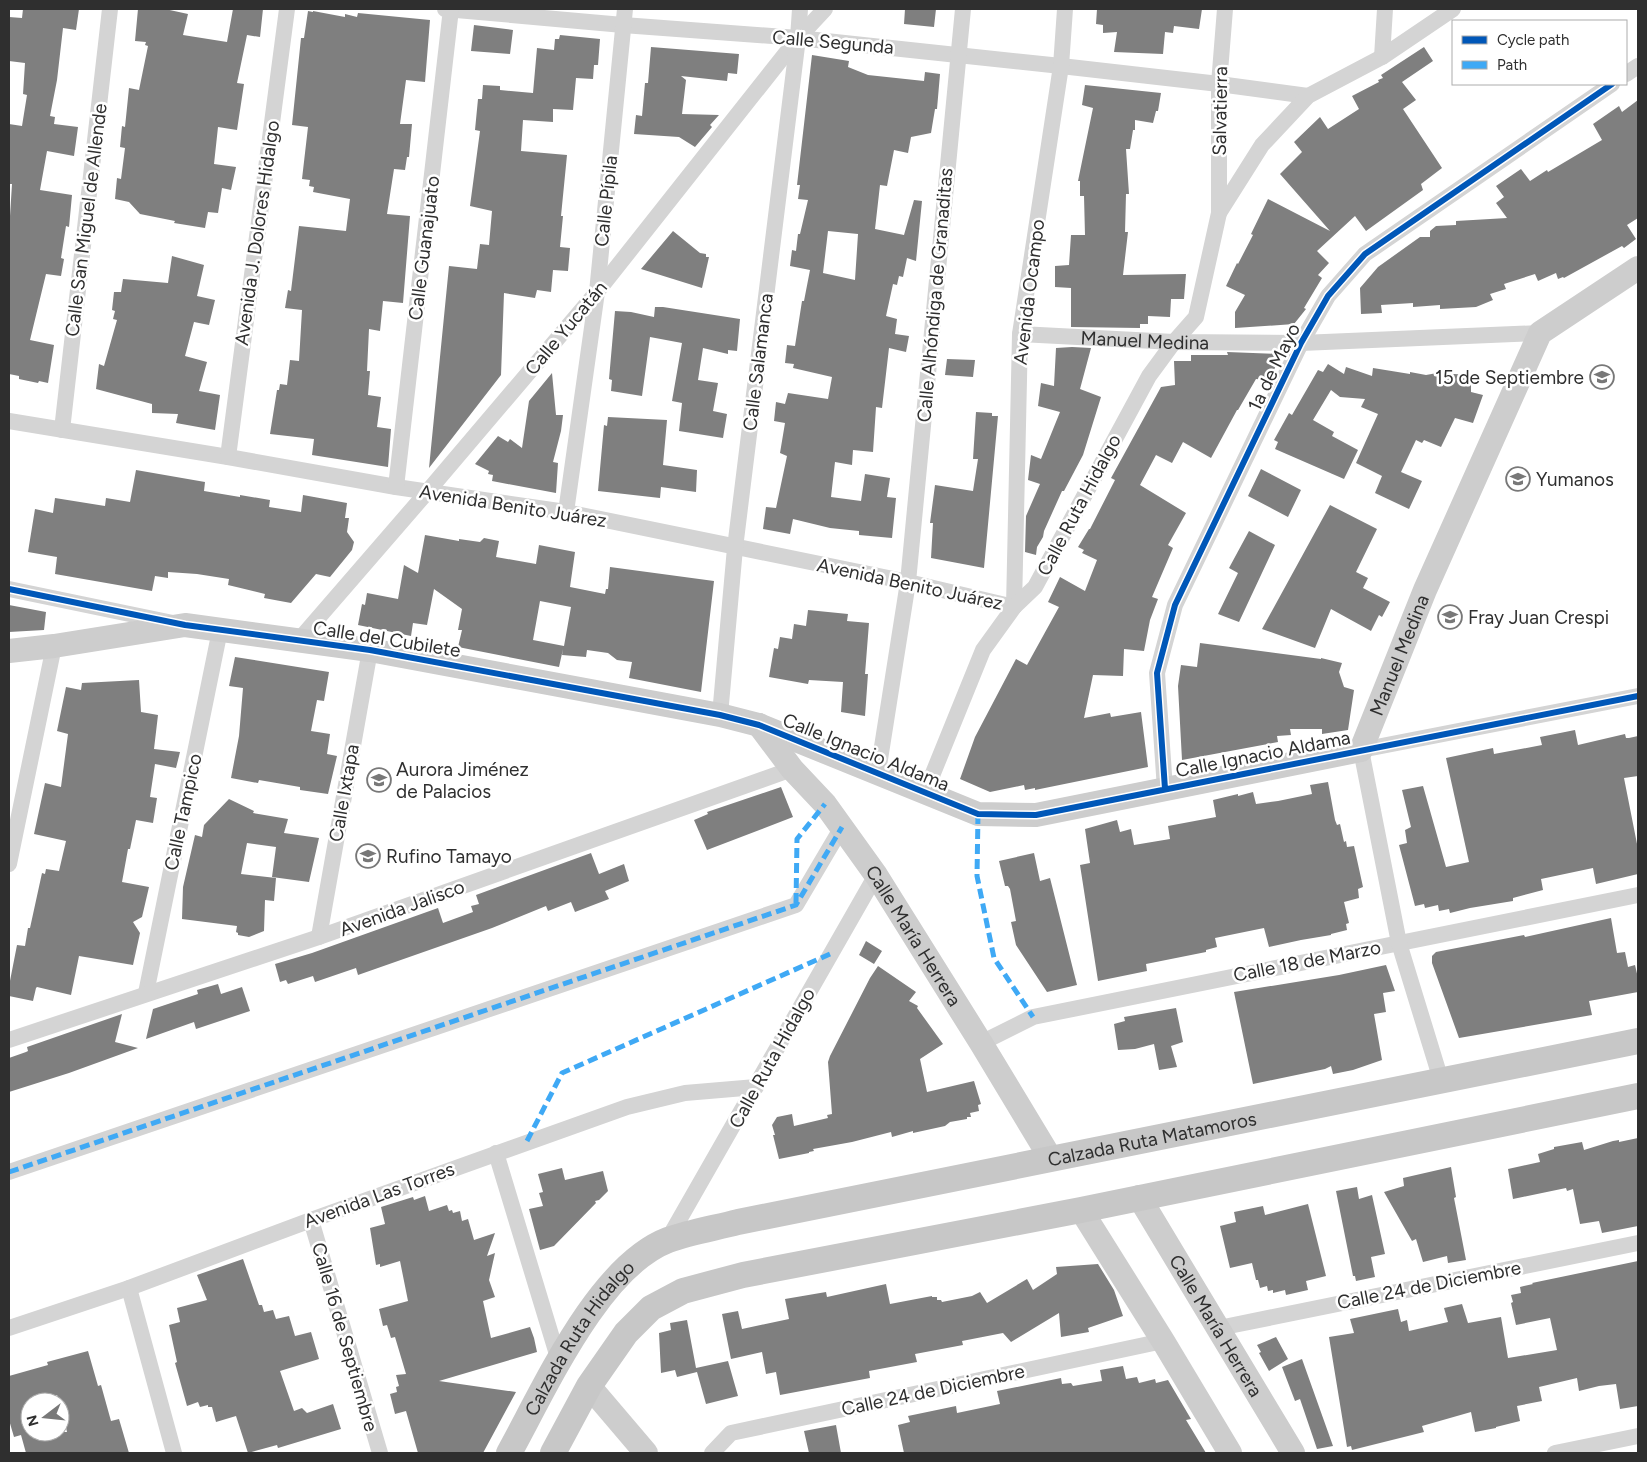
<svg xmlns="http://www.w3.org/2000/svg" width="1647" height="1462" viewBox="0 0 1647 1462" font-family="Figtree,sans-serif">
<rect width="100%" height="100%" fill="#fff"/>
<!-- building -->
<path fill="#7f7f7f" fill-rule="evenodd" d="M23,9H79L76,30L63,28L57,80L50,116L55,117L54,124L78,127L74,156L47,151L40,190L72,195L69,227L66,226L61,258L64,259L61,276L46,274L30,340L54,345L48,383L39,381L38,383L19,379V376L9,374V232L12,184H9V124L22,126L27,95L23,94L25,63L9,61V17L22,18Z
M138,9H165L188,14L183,35L227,42L233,9H263L260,37L247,35L237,83L244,84L237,130L218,127L214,164L236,167L231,190L222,188L218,213L208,212L205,228L174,223L175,221L140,214L129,202L115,199L117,178L121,179L125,148L120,147L122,126L125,127L129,88L139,90L148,46L145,45L146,42L135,41Z
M905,9H936L934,27L904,24Z
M1097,9H1202L1199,29L1174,26L1173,33L1165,32L1163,54L1114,52L1117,32L1103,33V25L1096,24Z
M308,11L313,12V11L345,17V14L357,17L358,13L430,20L425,82L406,80L400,124H412L409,157H407L405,170L394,169L387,214L410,216L403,303L383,301L380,331L369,329L367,371H370L368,395L381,397L377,427L391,429L388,467L312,455L314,439L270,434L277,390H279L280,384L287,385L290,360L299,361L302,310L285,308L288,290L291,291L299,226L346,231L350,199L313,192L314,187L309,186L310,180L302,179L308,127L292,125L301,38H304Z
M474,25L513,30L510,54L471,51Z
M560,35L600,39L598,65H594L593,79L576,78L573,110L553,109V122L523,120L521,151L567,155L561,216H563L560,247L570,248L568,271L553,270L551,292L537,290L535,298L504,293L501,375L429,468L449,266L477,269L480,244L489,245L492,211L470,206L480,131L475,130L478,99H482L483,85L500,86V90L533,93L537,48L554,50L555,39H559Z
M651,47L739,54L737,74L728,73L727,81L681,76L686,80L682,114L719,115L710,125L712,127L695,147L679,137L634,134L636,115L642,116L645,83H648Z
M1424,47L1433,61L1402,82L1416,100L1403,109L1442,168L1421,184L1423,190L1366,231L1355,216L1317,251L1329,263L1318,275L1322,278L1304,308L1306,309L1294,324L1235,328V312L1245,295L1226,286L1237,263L1238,264L1253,235L1251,234L1268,199L1330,231L1280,174L1302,152L1294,142L1320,117L1328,129L1359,109L1352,96L1379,82L1378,80L1383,78L1381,75Z
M812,55L849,61L848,67L868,75L924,81L925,72L940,74L937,109H935L931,133L911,137L908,153L894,150L887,186L880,185L875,229L904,235L914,200L922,201L916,261L907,258L903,277L899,276L897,285L893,284L886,316L897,319L895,334L909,336L906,352L889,348L882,408L876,407L873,452L853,450L852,465L835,462L831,497L861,501L865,474L890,478L887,497L896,498L892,538L859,535V531L830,528L793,519L790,534L763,529L766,507L776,508L787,456L780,453L785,423L774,421L776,402L785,404L788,393L828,399L832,377L793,368L794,364L785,363L787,345L795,346L802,301H804L810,270L790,266L792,250L796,251L798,234H800L808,200L798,199L800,185H797ZM828,231L858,234L855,280L823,273Z
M1085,85L1161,93L1158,111H1156L1153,123L1135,120V130H1133L1130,149H1126L1129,194H1126L1125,232H1128L1123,275L1186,274L1184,299H1171L1170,317L1148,316V324H1140V328L1071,327V288L1055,287V266L1069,265L1071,235H1085L1084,196H1080V181H1078L1093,108L1082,105Z
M1638,100V218L1627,225L1636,239L1624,248L1622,246L1564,278L1563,277L1558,279L1556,273L1538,281L1535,274L1504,284L1506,289L1490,294L1493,300L1476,307L1440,309V305L1413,307V303L1381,305L1382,313L1361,314L1360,288L1378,267L1420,237H1430V231L1436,226L1456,225V221L1507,218L1496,203L1504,197L1496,186L1521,169L1530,181L1547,170L1548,172L1602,140L1593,124L1619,106L1622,112Z
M673,231L700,253L706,254V257H709L702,288L641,269Z
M172,256L204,265L197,296L215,300L209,325L194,322L185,356L207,362L199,391L220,395L215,430L176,423L178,414L152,413V404L96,389L99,364L104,366L117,320L113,319L115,311L112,310L114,292H121L123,279L168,283Z
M655,307H663L740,319L737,351L728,350V354L703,348L698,380L718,383L713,411L727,414L723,438L679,431L682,403L672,401L682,343L650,337L642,396L611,391L612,380L609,379L615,311L631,312L654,317Z
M1072,347L1091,348L1080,389L1101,397L1083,455L1064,491H1062L1044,531L1043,537L1037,547L1036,555L1025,552L1026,516L1040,484L1028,480L1031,455L1041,459L1060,412L1038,406L1041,383L1054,386L1056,348Z
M1227,352L1280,354L1273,373L1268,371L1264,380L1256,379L1238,410H1237L1211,458L1183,442L1172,463L1156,455L1140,485L1186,513L1168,545L1173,548L1152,597L1158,599L1150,620L1144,651L1124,649L1123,676L1093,675L1084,718L1110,713L1111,717L1141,712L1148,767L1035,790V788L1025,790L1024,785L990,792L960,779L975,737L1016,659L1027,665L1059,607L1048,602L1060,577L1085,591L1097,560L1082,553L1084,550L1078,547L1089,529H1090L1115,480L1111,478L1161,387L1175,385L1174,361H1191V355H1228Z
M947,359L975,360L973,377L945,375Z
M1328,364L1344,374L1346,367L1372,376L1373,368L1410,374V372L1426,375L1437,373L1471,375V392L1483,395L1473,423L1455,418L1441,447L1424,440L1422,443L1416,440L1401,472L1422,481L1409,509L1375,493L1382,476L1356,463L1378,414L1361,407L1365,399L1340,397L1331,390L1313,420L1334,432L1332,436L1358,450L1344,479L1275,449L1278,442L1274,440L1289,413L1292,415L1318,370L1323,372Z
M552,373L556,415H563L561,431L553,462L558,463L556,493L492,481L493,475L488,474L489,471L475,464L498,436L508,442L510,439L522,448L529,401Z
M976,412L992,413V416H998L984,568L931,558L933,523H930L935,485L973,491L978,459H973Z
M608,417L667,420L663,465L697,470L696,492L661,487L660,498L598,491L604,425L607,426Z
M1261,469L1301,490L1288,517L1248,496Z
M136,470L205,482L204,491L240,497V495L270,500L269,507L301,512L303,495L347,503L345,518H349L347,532L354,542L352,550L330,577L316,574L291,603L264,598L265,594L228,585L229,579L197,574L168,572V578L155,576L152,591L55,574L57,557L28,552L35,509L53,513L55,498L105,506L106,498L130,502Z
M1330,505L1377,529L1356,572L1368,578L1363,588L1390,602L1382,617L1379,615L1371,631L1331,609L1315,648L1262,629Z
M1249,531L1275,545L1239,622L1218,614L1238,573L1229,568Z
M425,535L459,541V539L480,542L484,538L499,541L496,557L536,564L539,545L575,552L570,587L605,594L606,589H608L610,567L714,581L701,692L629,678L632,662L617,660L608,653L587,650L586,657L562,655L563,649L559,667L458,647L462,630H458L462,609L434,589L427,625L413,623L411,636L358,625L362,604L365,605L367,593L398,599L404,565L418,573ZM540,601L571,607L564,646L533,640Z
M9,605L46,612L44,630L9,632Z
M808,610L848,614L847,621L869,623L865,674H868L865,716L841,712L843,682L809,680L808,684L769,677L774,648L778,649L780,637L792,639L794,624L806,626Z
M1200,643L1321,659V658L1342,663L1339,672L1344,687L1354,690L1348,730L1322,734V729H1290L1291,735L1277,736L1278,742L1182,760L1178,686L1181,665L1197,667Z
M235,657L329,672L324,701L317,700L311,731L330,734L327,754L337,756L328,794L300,790V787L259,780L258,783L231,778L239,736L243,688L229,686Z
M139,680L141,712L158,715L154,749L180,752L176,768L155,764L150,797L157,798L153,823L136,820L130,849H128L122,882L149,887L142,917L133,922L140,933L133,965L79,956L71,995L37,987L36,988L33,1001L9,996V986L17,945L25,946L28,928H30L42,873L45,874L46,869L59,871L66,841L34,834L45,783L61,787L68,734L57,731L66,687L81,690L82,683Z
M1575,730L1578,745L1625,734L1626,738H1629L1638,736V776L1624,778L1638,849V874L1596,884L1593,868L1541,879L1543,890L1513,898V901L1470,908L1450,913L1449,909L1439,911L1438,905L1425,908L1424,904L1415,906L1399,845L1407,843L1405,830L1411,827L1402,790L1423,786L1446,867L1469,862L1446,758L1493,748L1494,754L1542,745L1540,737Z
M1328,782L1335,820L1337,825L1340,824L1344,842L1346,841L1347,847L1354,846L1363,887L1358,889L1359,898L1344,902L1349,923L1346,924L1347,930L1331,934V935L1301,940L1269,947L1264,928L1215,938L1217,947L1206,950V952L1146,964L1147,971L1098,981L1080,865L1090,863L1085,829L1117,820L1120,832L1131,829L1134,845L1170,839L1168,826L1216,817L1213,800L1238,794V796L1253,792L1256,804L1278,801L1312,794L1310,785Z
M781,787L793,817L707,850L694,820L708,814L707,812Z
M229,799L254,811L253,813L288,819L284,833L319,838L309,882L272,877L276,847L247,843L241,874L276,878L274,901L265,900L264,931L249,937L238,935V933L236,932L237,926L182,919L183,887L195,835L202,837L204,825Z
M591,853L599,874L624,864L629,881L605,891L609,899L575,912L571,902L548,911L546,906L492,928L358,975L356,968L315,982L313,976L288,984L286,980L280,982L275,964L312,953L438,908L443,923L473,912L471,906L479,904L476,895Z
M1034,853L1040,881L1050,878L1077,985L1047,992L1016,945L1011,922L1016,921L1010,889L1008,886H1005L999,861Z
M1611,918L1617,953L1625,952L1628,967L1635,965L1638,978V992L1589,1001L1592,1015L1459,1038L1432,963V956L1436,952L1524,935L1525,937Z
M866,941L882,951L874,964L859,955Z
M1386,965L1395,991L1383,993L1386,1012L1374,1014L1382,1060L1353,1070L1333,1074L1331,1066L1325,1069L1253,1084L1234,992L1339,975Z
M878,966L916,992L909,1001L918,1006L917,1008L943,1044L920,1059L927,1092L974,1081L981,1104L978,1105L979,1111L970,1113L971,1117H967V1119L950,1122L945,1126L913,1133V1131L892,1137L891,1132L852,1142L813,1149L814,1151L809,1152V1153L779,1159L773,1135H775L772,1125L777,1117L792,1114L794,1126L828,1118L827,1115L832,1114L828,1062L830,1056L870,978Z
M218,984L221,994L242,987L250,1011L196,1029L194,1022L146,1039L153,1009L198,994L197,990Z
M1176,1008L1183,1042L1171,1046L1177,1067L1159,1070L1154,1044L1135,1049L1118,1050L1114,1024L1125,1021L1124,1017Z
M122,1014L115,1042L138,1048L69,1073L9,1092V1058L26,1052L28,1051L27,1047Z
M1638,1138V1226L1602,1233L1599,1221L1580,1224L1573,1189L1567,1191L1566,1188L1513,1199L1508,1169L1540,1162L1538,1154L1554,1149V1147L1582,1142L1584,1150L1613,1141L1619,1140V1142Z
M1451,1167L1456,1197L1454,1198L1466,1260L1448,1263L1447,1256L1423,1262L1416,1239L1412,1241L1384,1192L1404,1186L1403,1178Z
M562,1168L565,1180L603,1171L608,1191L599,1200L595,1201L596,1203L554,1246L540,1250L529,1209L543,1206L539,1193L543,1192L538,1174Z
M1357,1187L1359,1199L1372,1195L1385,1254L1371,1257L1375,1277L1356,1281L1355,1276H1353L1336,1191Z
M425,1196L429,1211L447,1205L449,1211L452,1210L453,1213L460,1211L462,1221L468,1219L474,1240L495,1233L487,1256L495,1253L489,1280L495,1297L483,1301L491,1338L530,1327L534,1338L537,1352L439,1381L516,1392L483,1453H418L406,1411L395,1414L390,1394L397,1392L396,1387L399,1386L396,1375L406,1374L395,1337L391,1338L387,1325L383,1326L379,1309L408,1301L400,1261L380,1267V1264L376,1265L370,1228L385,1224L381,1207L413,1197L414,1200Z
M1308,1204L1326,1276L1306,1281L1308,1290L1286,1295L1285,1290L1273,1293V1290L1268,1291L1267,1286L1260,1288L1258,1280H1256L1252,1263L1230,1268L1220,1226L1236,1222L1234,1212L1263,1206L1265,1215Z
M243,1259L259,1305H262L264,1312L273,1310L276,1319L289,1316L295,1336L311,1332L319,1359L280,1371L294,1411L302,1408L307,1413L333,1404L341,1429L278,1448L277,1445L248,1453L236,1416L216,1422L212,1407H208V1405L200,1407L198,1402L187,1406L175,1363L177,1362L169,1325L180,1322L177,1308L207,1300L197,1275Z
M1638,1261V1406L1620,1409L1616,1384L1599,1386L1579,1391L1577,1378L1539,1387L1542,1401L1517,1406L1520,1421L1496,1427V1428L1475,1432L1471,1412L1422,1426L1424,1432L1352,1450L1351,1446L1347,1447L1329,1337L1354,1333L1350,1319L1398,1309L1401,1322L1407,1320L1409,1331L1448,1322L1444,1308L1462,1304L1468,1323L1501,1317L1508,1358L1557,1350L1550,1318L1516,1325L1511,1303L1513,1302L1511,1295L1521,1293L1520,1287L1533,1284L1532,1283Z
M1098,1264L1114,1290L1123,1316L1088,1328L1089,1332L1061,1337L1059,1313L1011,1342L1003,1333L962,1341L963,1345L915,1354L917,1362L869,1371L870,1378L780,1395L776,1372L766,1374L762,1352L731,1359L722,1314L738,1311L742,1329L789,1319L785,1299L826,1292L827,1297L886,1284L890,1304L932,1296V1297H937V1300H941L942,1302L972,1296L980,1292L987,1303L1027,1279L1033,1290L1057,1274L1056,1267Z
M687,1320L696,1368L728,1361L738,1396L706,1404L697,1372L677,1377L675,1370L661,1373L659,1333L671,1330L670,1323Z
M1276,1337L1288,1359L1269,1371L1259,1353L1261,1352L1257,1345Z
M88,1351L98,1386L101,1385L111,1421L119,1419L129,1453H26L21,1435L14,1437L9,1420V1376L48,1365L47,1362ZM57,1395L60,1402L67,1432H30V1402Z
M1302,1359L1333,1446L1317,1449L1300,1399L1295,1401L1282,1367Z
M1123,1366L1126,1379L1137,1377L1139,1383L1155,1379L1156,1383L1168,1380L1191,1419L1186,1420L1206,1453H904L898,1425L910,1422L908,1416L956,1406L957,1413L1000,1404L997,1391L1061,1378L1062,1384L1071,1383L1073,1386L1102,1381L1100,1370Z
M836,1425L841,1453H809L804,1431Z"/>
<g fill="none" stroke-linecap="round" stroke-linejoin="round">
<!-- street -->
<g stroke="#d4d4d4" stroke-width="16">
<path d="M445,9L623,25L798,38L1061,66L1219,84L1308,96"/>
<path d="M1382,57L1385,9"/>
<path d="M1626,74L1638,66"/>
<path d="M1219,213L1262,145L1308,96L1382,57L1453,9"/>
<path id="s1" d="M1020,334L1174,342L1301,343L1540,333"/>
<path d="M9,421L228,457L396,487L566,512L908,582L1014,607"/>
<path d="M62,430L110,9"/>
<path d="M228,457L287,9"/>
<path d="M396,487L451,9"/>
<path d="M566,512L597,292L625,9"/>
<path d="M9,589L173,623"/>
<path d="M1014,607L1020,334L1061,66L1065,9"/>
<path d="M299,640L428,491L597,292L798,38L825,9"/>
<path d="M720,715L735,548L798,38L800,9"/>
<path d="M878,772L908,582L963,9"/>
<path d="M1165,789L1157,673L1175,605L1301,343L1328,296L1365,254L1612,84"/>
<path d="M925,793L983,650L1014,607L1035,587L1149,376L1174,342L1196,317L1219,213V84L1225,9"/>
<path d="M9,864L54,646"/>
<path d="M319,937L370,650"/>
<path d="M146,993L220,630"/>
<path d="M9,1040L319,937L792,769"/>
<path d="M981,1043L1033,1017L1638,895"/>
<path d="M1441,1080L1399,943L1361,750L1638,696"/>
<path d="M496,1153L559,1361"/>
<path d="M9,1172L796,905L842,827"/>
<path d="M311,1220L380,1453"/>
<path d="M667,1241L876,875"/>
<path d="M129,1288L174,1453"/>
<path d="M9,1328L129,1288L311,1220L627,1107L685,1093L756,1087"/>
<path d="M1219,1328L1638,1243"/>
<path d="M712,1453L731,1433L1163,1341"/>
<path d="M1555,1453L1638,1436"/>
</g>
<!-- secondary -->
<g stroke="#cdcdcd" stroke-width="24">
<path id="s2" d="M9,651L54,646L185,625L370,650L720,715L759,725L978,814L1036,815L1361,750L1425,590L1540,333L1638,268"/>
<path id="s3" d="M759,725L792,769L825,804L876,875L981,1043L1051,1159"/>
<path id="s4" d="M1139,1197L1293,1453"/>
<path d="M1081,1210L1163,1341L1230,1453"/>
<path d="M589,1386L646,1453"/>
</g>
<!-- primary -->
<g stroke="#c7c7c7" stroke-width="26">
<path id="s5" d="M509,1453C544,1390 598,1267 668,1240C690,1232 715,1228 738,1222L1638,1041"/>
<path d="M553,1453L589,1386L626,1333L651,1308L683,1291L743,1275L1081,1210L1638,1096"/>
</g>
<!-- quiet -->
<path stroke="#3fa9f5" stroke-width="5" stroke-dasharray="10 5" stroke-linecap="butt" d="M978,814L977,876L994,958L1033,1017
M796,903L797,839L825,804
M527,1141L562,1073L830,954
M9,1172L796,905L842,827"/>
<!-- cycleway casing -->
<g stroke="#fff" stroke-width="9">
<path id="cycleway" d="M9,589L185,625L370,650L720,715L759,725L978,814L1036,815L1638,696
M1165,789L1157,673L1175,605L1301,343L1328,296L1365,254L1612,84"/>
</g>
<!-- cycleway -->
<use href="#cycleway" stroke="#0057b8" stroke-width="6"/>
</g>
<!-- icons -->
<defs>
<g id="school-ring" transform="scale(1.25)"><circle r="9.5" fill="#fff" stroke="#787878" stroke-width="1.5"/><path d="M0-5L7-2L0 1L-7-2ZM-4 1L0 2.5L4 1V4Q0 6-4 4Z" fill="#787878"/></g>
</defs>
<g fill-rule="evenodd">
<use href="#school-ring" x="1602" y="377"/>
<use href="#school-ring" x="1518" y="479"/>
<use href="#school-ring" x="1450" y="617"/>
<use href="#school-ring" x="379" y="780"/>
<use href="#school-ring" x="368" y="856"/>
</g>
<g text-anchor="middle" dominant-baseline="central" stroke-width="5" stroke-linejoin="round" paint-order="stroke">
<!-- street labels -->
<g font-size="19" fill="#2f2f2f" stroke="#fff">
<text transform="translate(833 42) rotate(5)">Calle Segunda</text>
<text transform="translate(1220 111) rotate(-89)">Salvatierra</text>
<text transform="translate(606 201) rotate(-84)">Calle Pípila</text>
<text transform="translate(86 220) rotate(-83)">Calle San Miguel de Allende</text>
<text transform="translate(257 233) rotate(-82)">Avenida J. Dolores Hidalgo</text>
<text transform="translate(424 248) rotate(-83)">Calle Guanajuato</text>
<text transform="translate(1029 292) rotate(-83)">Avenida Ocampo</text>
<text transform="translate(935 295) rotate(-85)">Calle Alhóndiga de Granaditas</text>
<text transform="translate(566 328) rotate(-50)">Calle Yucatán</text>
<text stroke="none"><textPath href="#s1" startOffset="125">Manuel Medina</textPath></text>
<text transform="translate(758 362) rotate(-83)">Calle Salamanca</text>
<text transform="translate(1274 367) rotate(-64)">1a de Mayo</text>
<text transform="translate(1079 505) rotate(-62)">Calle Ruta Hidalgo</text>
<text transform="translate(513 506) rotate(9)">Avenida Benito Juárez</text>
<text transform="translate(910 584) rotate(12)">Avenida Benito Juárez</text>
<text transform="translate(387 639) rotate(9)">Calle del Cubilete</text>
<text stroke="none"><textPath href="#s2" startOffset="1489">Manuel Medina</textPath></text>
<text transform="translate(866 752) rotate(22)">Calle Ignacio Aldama</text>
<text transform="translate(1263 754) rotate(-11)">Calle Ignacio Aldama</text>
<text transform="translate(344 793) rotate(-80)">Calle Ixtapa</text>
<text transform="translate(183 812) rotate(-78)">Calle Tampico</text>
<text transform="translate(402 908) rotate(-20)">Avenida Jalisco</text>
<text stroke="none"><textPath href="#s3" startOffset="262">Calle María Herrera</textPath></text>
<text transform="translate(1307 961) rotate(-11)">Calle 18 de Marzo</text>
<text transform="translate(772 1058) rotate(-61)">Calle Ruta Hidalgo</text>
<text stroke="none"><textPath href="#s5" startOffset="765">Calzada Ruta Matamoros</textPath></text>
<text transform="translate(379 1195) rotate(-20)">Avenida Las Torres</text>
<text transform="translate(1429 1285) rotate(-11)">Calle 24 de Diciembre</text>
<text stroke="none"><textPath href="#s4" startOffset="150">Calle María Herrera</textPath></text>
<text transform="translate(345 1337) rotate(74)">Calle 16 de Septiembre</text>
<text stroke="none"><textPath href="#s5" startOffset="135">Calzada Ruta Hidalgo</textPath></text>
<text transform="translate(933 1390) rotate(-12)">Calle 24 de Diciembre</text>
</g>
<!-- poi labels -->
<g font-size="19" fill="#2f2f2f" stroke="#fff" text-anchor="start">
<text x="1584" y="377" text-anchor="end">15 de Septiembre</text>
<text x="1536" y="479">Yumanos</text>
<text x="1468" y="617">Fray Juan Crespi</text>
<text x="396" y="769">Aurora Jiménez<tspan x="396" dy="22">de Palacios</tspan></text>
<text x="386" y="856">Rufino Tamayo</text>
</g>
</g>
<!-- border -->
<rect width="1647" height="1462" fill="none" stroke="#2f2f2f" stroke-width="20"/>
<!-- legend -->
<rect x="1452" y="20" width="175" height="65" fill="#ffffff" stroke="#acacac"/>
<rect x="1462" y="36" width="25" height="8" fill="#0057b8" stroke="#acacac"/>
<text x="1497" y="45" font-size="15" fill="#2f2f2f">Cycle path</text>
<rect x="1462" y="61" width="25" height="8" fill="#3fa9f5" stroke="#acacac"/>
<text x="1497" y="70" font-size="15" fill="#2f2f2f">Path</text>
<!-- north arrow -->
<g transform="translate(45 1417) rotate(254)"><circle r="24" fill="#ffffff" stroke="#acacac"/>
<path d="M0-4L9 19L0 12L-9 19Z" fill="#787878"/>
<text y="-8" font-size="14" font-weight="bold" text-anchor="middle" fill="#2f2f2f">N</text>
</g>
</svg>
